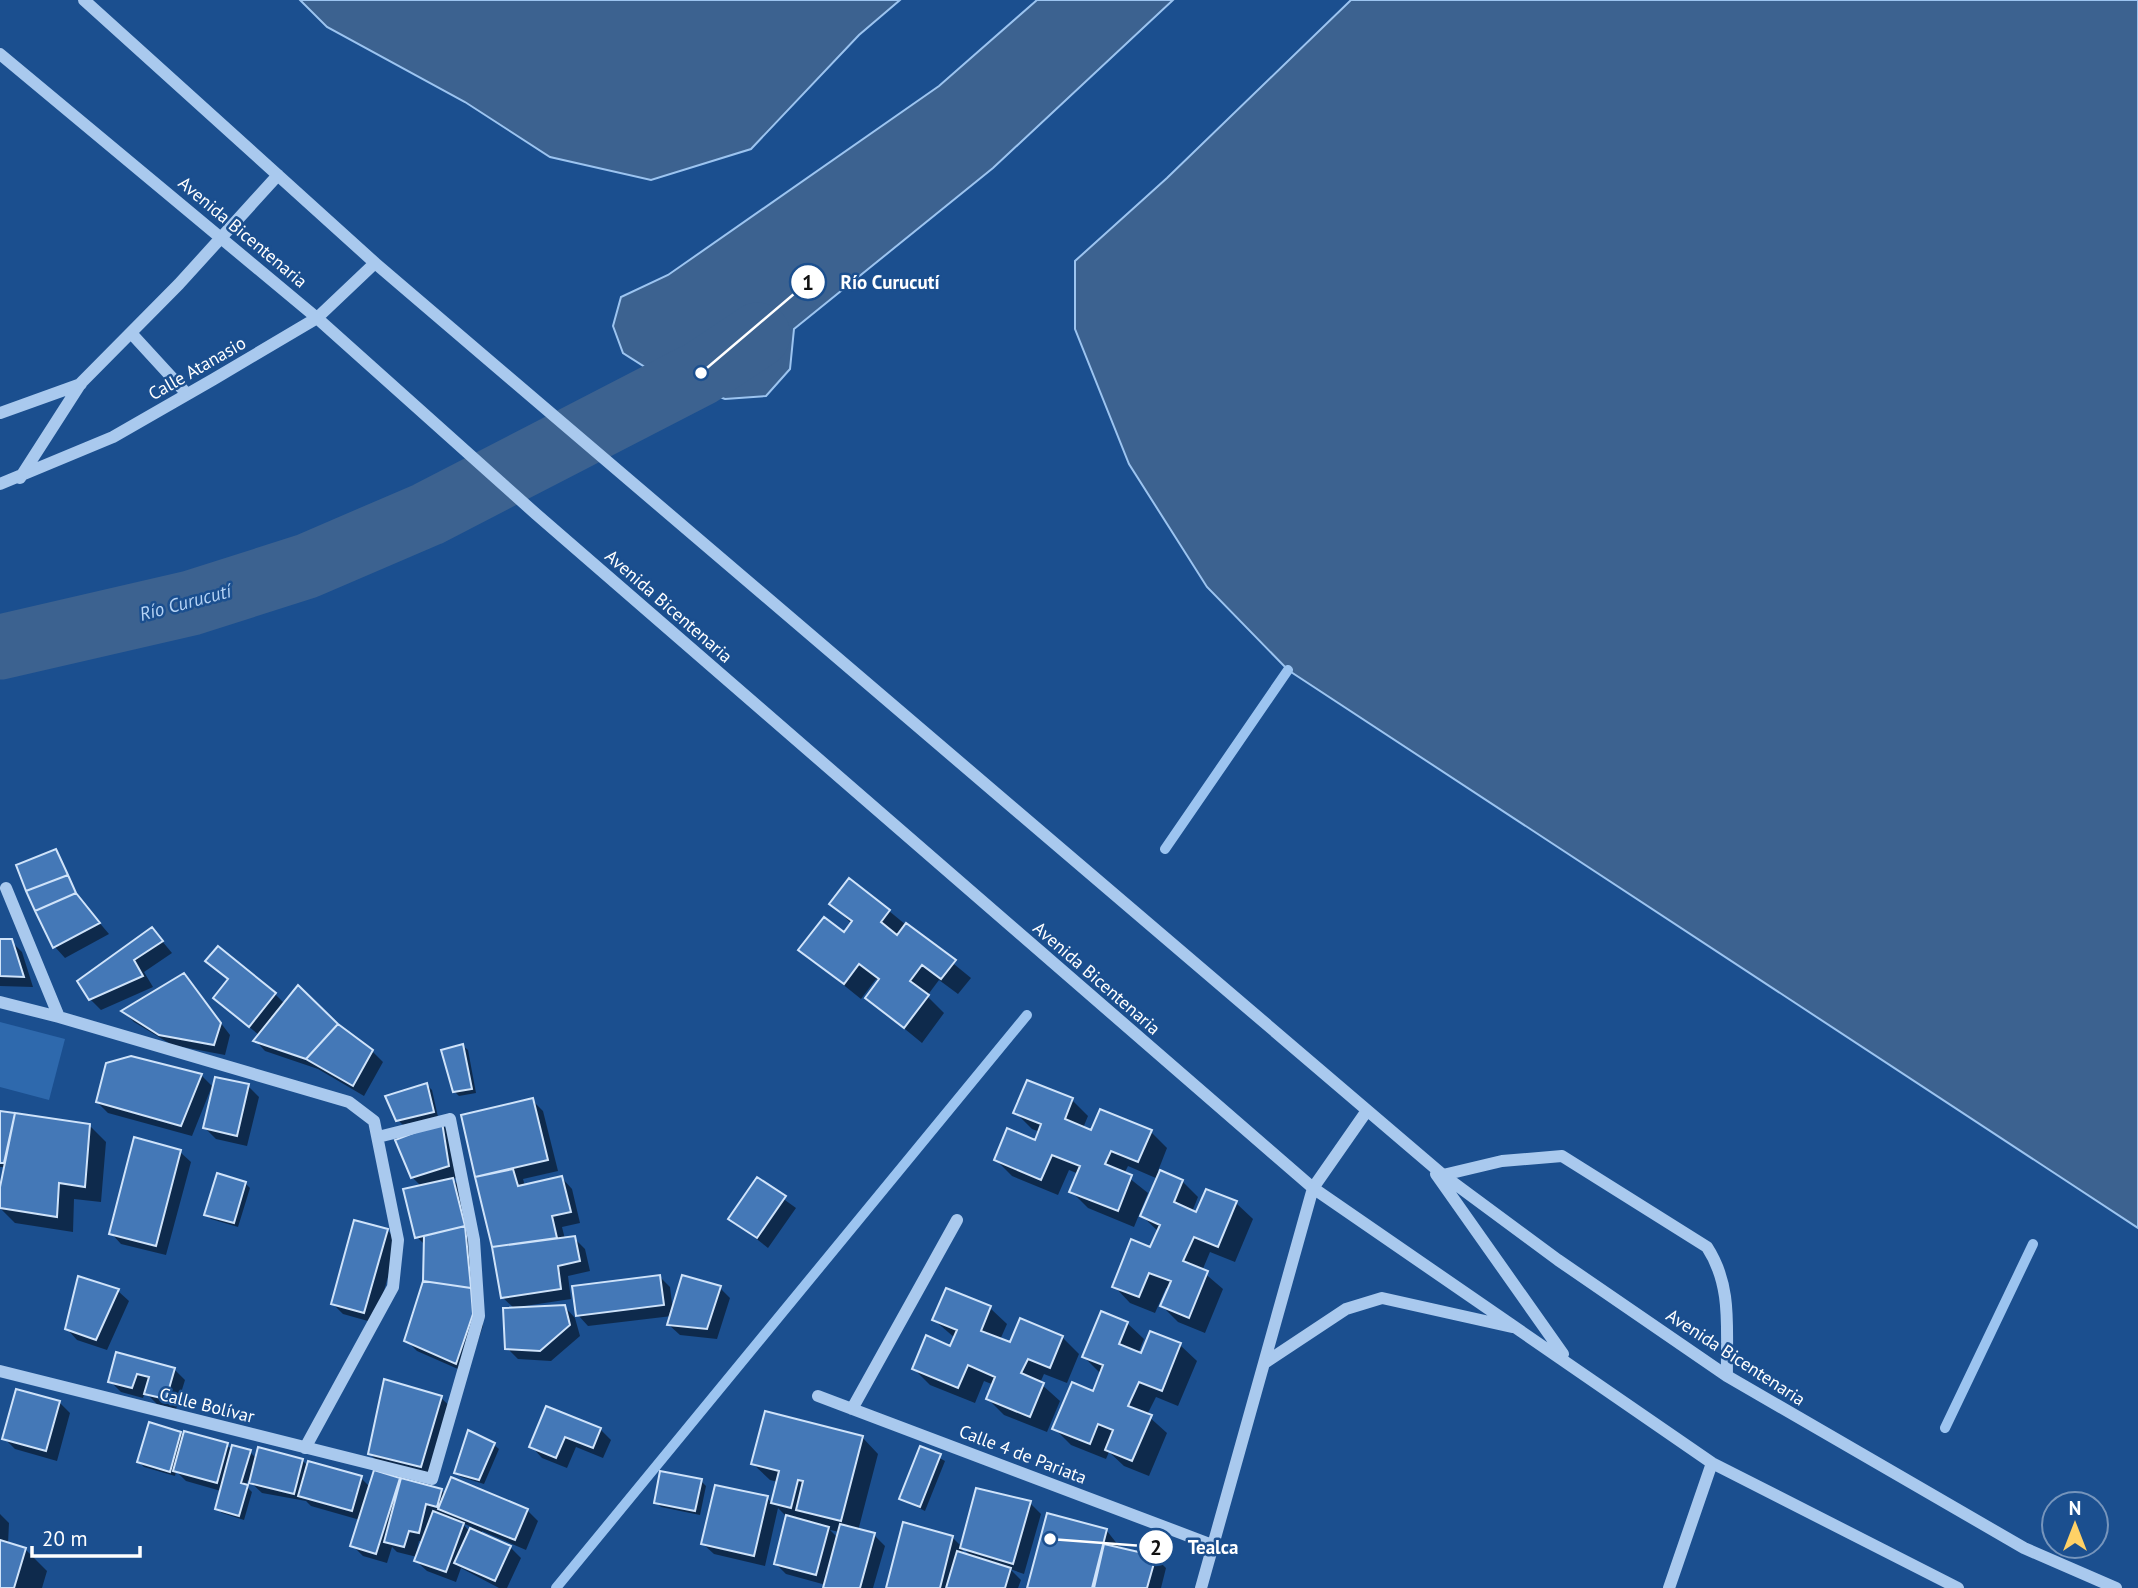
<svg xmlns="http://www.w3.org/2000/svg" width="2138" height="1588" viewBox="0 0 2138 1588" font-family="'PT Sans',sans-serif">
<rect width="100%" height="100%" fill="#1b4f8f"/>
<!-- green -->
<path fill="#2e69ad" d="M0,1022L65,1039L49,1100L0,1087Z"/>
<!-- water -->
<path fill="#3c6290" stroke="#9cc4f0" stroke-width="2" d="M300,0H900L859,35L751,149L651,180L550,157L465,102L327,27Z
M1037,0H1173L993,168L794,329L790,369L766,396L725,399L656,374L623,353L613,326L621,297L668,275L939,86Z
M1351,0H2138V1228L1288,670L1207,587L1129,464L1075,329V261L1167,178Z"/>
<!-- shadow -->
<path fill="#0007" fill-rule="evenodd" d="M55,851L80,900L109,934L65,958L55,947Z
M831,904L889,911L971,978L958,994L939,980L927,996L944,1013L922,1043L867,998L880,981L876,979L861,999L800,950L844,934L852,924Z
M152,929L172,953L144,972L153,987L101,1010L90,999Z
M0,941H11L22,952L33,987L0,986Z
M207,961L275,994L285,1004L337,1025L372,1051L383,1062L364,1096L318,1069L265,1051L255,1040L259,1035L226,1008L229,980Z
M184,975L230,1035L225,1055L172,1045L134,1022L123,1011Z
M463,1046L468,1050L476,1093L459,1096L454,1091Z
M201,1075L212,1086L192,1136L108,1113L97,1102Z
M427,1085L432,1090L438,1117L403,1125L398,1120Z
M248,1086L259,1097L247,1146L216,1139L205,1128Z
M532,1100L543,1111L558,1171L523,1179L525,1186L562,1178L572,1189L580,1223L562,1227L565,1239L574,1238L585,1249L590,1271L568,1276L571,1299L525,1306V1309L565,1307L575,1318L580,1336L551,1361L518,1359L507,1348L515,1309L502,1297L463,1116Z
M1072,1100L1088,1116L1083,1128L1092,1132H1151L1167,1148L1158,1171L1182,1181L1198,1197L1192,1212L1197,1214L1236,1203L1253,1219L1235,1262L1210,1252L1202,1271L1223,1289L1205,1333L1178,1322L1162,1306L1169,1289L1166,1288L1155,1313L1130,1303L1114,1286L1151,1250L1159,1232L1142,1216L1158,1179L1128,1166L1124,1174L1148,1193L1134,1227L1088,1208L1071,1191L1079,1174L1069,1170L1058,1195L1012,1176L996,1160L1036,1142L1040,1132L1032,1129L1015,1112Z
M0,1113L89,1125L106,1142L101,1202L74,1199L73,1232L15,1223L0,1208L6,1167H0Z
M442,1124L452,1135L459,1177L452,1179L464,1190L475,1239L483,1326L467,1373L417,1351L406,1340L425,1281V1245L417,1237L422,1187L412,1177Z
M180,1152L191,1162L166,1255L121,1244L111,1233Z
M757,1180L796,1208L768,1248L731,1219Z
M245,1183L250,1188L238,1227L211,1219L206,1215Z
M387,1230L398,1241L375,1323L343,1314L333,1304Z
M659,1276L670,1287L673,1311L720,1288L730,1298L717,1339L680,1335L669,1325L672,1316L588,1326L578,1315Z
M947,1290L990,1308L1007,1324L1000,1340L1011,1344L1021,1321L1062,1337L1079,1354L1067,1383L1044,1374L1040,1383L1060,1401L1047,1432L1004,1415L988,1399L994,1385L984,1381L975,1403L930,1385L914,1369L951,1348L955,1338L934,1320Z
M118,1291L129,1301L107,1350L77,1340L67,1329Z
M1127,1323L1144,1339L1138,1354L1180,1345L1197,1361L1178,1406L1156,1397L1147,1415L1167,1433L1149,1476L1124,1466L1109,1452L1106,1459L1071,1445L1054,1428L1094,1393L1100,1373L1084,1357Z
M118,1354L174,1369L185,1380L176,1409L157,1404L145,1392L143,1398L121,1392L110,1381Z
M441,1398L452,1408L431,1477L380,1464L369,1453Z
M59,1402L70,1413L57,1461L15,1449L4,1438Z
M547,1408L600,1429L611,1440L603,1458L576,1447L567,1468L542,1458L532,1447Z
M180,1433L184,1437L250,1452L257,1459L302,1460L308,1466L361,1478L370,1487L399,1480L441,1490L446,1495L527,1510L538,1521L526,1550L482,1531L481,1534L510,1547L521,1558L507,1588H499L461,1568L456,1582L427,1571L416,1561L417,1557L397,1552L392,1547L387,1563L363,1556L352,1545L360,1520L311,1506L306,1501L262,1493L248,1480L246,1486L252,1492L244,1520L222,1513L217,1508L221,1491L186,1481L176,1471L175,1476L144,1467L139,1462ZM462,1523L472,1527L470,1532ZM419,1541L423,1542L418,1555L416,1554Z
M862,1437L878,1454L858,1531L874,1535L885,1546L873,1588H825L826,1585L786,1574L775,1563L787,1517L778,1508L765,1566L714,1554L703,1544L767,1498L772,1503L778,1482L770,1480L753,1464ZM830,1530L840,1532L838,1538Z
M494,1445L499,1449L484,1484L461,1477L456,1472Z
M921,1448L945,1461L925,1511L901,1499Z
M701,1481L706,1486L700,1515L661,1507L656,1502Z
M1030,1503L1041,1514L1024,1574L1010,1569L1021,1580L1018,1588H888L952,1537L962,1547ZM963,1548L973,1558L962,1554Z
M0,1514L9,1523L8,1544L25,1549L47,1571L42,1588H0Z
M1107,1531L1122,1550L1155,1557L1166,1568L1161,1588H1028Z"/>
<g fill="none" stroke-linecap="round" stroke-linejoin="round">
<!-- stream -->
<path stroke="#9cc4f0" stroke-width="10" d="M1165,849L1288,670
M1945,1428L2033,1244
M556,1588L1027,1015"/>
<!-- river -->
<path stroke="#3c6290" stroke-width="65" d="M0,647L191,603L307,566L428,514L701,373L758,335"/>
</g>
<!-- building -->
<path fill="#4478b7" stroke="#cfe3fa" stroke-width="2" d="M56,849L68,875L26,891L16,865Z
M68,875L76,893L35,911L26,891Z
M849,878L890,910L881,922L897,935L906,923L956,960L941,979L922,965L910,981L929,995L904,1028L865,998L879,979L859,964L844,984L798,950L824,917L844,932L852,921L829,904Z
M76,893L100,923L53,948L35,911Z
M152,927L163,941L134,960L143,976L89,1000L77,981Z
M0,939H12L24,977L0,976Z
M218,946L276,993L249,1027L213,998L228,979L205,961Z
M184,973L221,1023L214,1045L159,1035L121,1011Z
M298,985L338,1024L306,1059L253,1041Z
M338,1024L373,1050L353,1086L306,1059Z
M463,1044L472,1089L453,1092L441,1050Z
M131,1056L202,1074L181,1126L96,1102L106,1063Z
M215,1077L249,1084L237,1136L203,1128Z
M1027,1080L1073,1098L1065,1119L1091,1130L1100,1109L1152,1130L1138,1162L1111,1151L1105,1164L1132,1175L1118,1211L1069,1192L1080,1166L1052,1155L1041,1180L994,1160L1007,1128L1035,1140L1041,1124L1013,1113Z
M427,1083L434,1112L396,1121L385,1096Z
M533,1098L548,1160L475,1177L461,1115Z
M0,1111L15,1113L4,1163H0Z
M15,1113L90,1124L85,1187L59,1183L57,1217L0,1208V1187Z
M442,1122L449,1166L411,1178L395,1140Z
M134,1137L181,1150L156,1246L109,1234Z
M513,1169L518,1186L562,1176L571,1212L552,1216L557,1238L492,1247L475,1177Z
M1160,1170L1183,1180L1174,1202L1196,1212L1206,1189L1237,1201L1218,1247L1194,1237L1183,1261L1208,1271L1189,1318L1160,1306L1171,1281L1149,1273L1139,1297L1112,1287L1131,1239L1150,1247L1160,1225L1140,1216Z
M217,1173L246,1182L234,1223L204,1215Z
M757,1177L786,1196L757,1238L728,1219Z
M453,1178L465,1226L415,1238L403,1189Z
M354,1220L388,1229L364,1313L331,1304Z
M465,1226L471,1288L423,1281L424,1236Z
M575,1236L580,1261L558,1266L561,1289L501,1298L492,1247Z
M660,1275L664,1305L576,1316L572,1286Z
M682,1275L721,1286L707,1329L667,1325Z
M78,1276L119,1289L96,1340L65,1329Z
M423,1281L471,1288L473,1314L456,1364L404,1341Z
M946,1288L991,1306L981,1331L1010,1342L1020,1318L1063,1336L1050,1368L1028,1359L1021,1373L1044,1383L1030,1417L986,1399L995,1377L968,1365L958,1388L912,1369L926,1335L950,1346L957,1330L932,1320Z
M565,1305L570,1325L540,1351L505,1349L503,1308Z
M1101,1311L1128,1322L1119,1344L1141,1353L1150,1331L1181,1343L1162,1391L1139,1382L1128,1406L1152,1415L1132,1461L1105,1450L1113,1430L1098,1424L1090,1444L1052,1429L1072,1382L1093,1391L1103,1365L1082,1357Z
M116,1352L175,1368L166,1399L144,1394L149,1377L137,1374L132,1388L108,1382Z
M384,1379L442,1396L421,1467L368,1454Z
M16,1389L60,1401L46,1451L2,1439Z
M546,1406L601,1428L593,1448L565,1437L556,1458L529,1447Z
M765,1411L863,1436L841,1521L796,1510L803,1481L798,1480L791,1508L771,1503L779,1471L751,1464Z
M149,1422L181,1432L170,1472L137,1462Z
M468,1430L495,1443L479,1480L454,1473Z
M184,1431L228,1443L217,1483L173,1471Z
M232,1445L251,1450L241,1483L248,1485L239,1516L215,1509Z
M920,1446L941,1454L920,1507L899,1499Z
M258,1447L303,1459L294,1494L249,1483Z
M308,1461L362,1476L352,1511L298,1496Z
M374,1470L400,1478L376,1554L350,1546Z
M660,1471L702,1479L695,1511L654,1503Z
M451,1477L528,1509L515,1540L438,1509Z
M401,1478L442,1489L437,1507L426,1504L419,1533L409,1531L404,1547L384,1542Z
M715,1485L768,1496L754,1556L701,1544Z
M976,1488L1031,1501L1013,1564L960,1548Z
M433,1511L464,1523L446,1572L414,1561Z
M1047,1513L1107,1529L1092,1588H1027Z
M786,1515L829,1527L816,1575L774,1564Z
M903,1522L953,1536L940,1588H886Z
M840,1524L875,1533L860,1588H823Z
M470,1528L511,1546L495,1581L454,1563Z
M0,1540L26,1548L14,1588H0Z
M1104,1544L1156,1556L1147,1588H1094Z
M957,1551L1011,1568L1005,1588H946Z"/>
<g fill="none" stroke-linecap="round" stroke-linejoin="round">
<!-- minor -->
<path stroke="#a9c9ee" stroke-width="12" d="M84,0L375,263L1443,1175L1558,1260L1727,1376L2024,1548L2116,1588
M0,54L317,318L536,514L1313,1188L1712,1463L1958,1588
M131,333L187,394
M0,413L81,384
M20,478L81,383L179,284L278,175
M0,484L113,437L214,379L317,318L375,263
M0,1002L59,1017L6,888
M59,1017L349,1102L374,1121L398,1240L393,1287L305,1448
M1436,1174L1563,1354
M1443,1175L1502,1161L1562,1156L1707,1247C1733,1287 1726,1330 1727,1376
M1266,1362L1346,1309L1382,1298L1512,1327
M0,1371L432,1479L479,1316L474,1240L450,1119L378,1137
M818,1396L1215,1546
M852,1409L957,1220
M1201,1588L1313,1188L1366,1112
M1669,1588L1712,1463"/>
</g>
<g text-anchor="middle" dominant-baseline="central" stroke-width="5" stroke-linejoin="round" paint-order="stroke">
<!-- street labels -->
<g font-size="18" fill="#fff" stroke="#1b4f8f">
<text transform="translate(243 232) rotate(40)">Avenida Bicentenaria</text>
<text transform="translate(197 368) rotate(-30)">Calle Atanasio</text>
<text transform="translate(669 606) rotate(41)">Avenida Bicentenaria</text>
<text transform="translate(1097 978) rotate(41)">Avenida Bicentenaria</text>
<text transform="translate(1736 1357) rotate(33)">Avenida Bicentenaria</text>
<text transform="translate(207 1405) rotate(14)">Calle Bolívar</text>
<text transform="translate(1023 1454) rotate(21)">Calle 4 de Pariata</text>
</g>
<!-- water labels -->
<g font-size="19" font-style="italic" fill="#b5d3f5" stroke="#1b4f8f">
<text transform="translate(185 602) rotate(-15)">Río Curucutí</text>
</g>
</g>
<!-- callouts -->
<path fill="none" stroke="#fff" stroke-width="2.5" d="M701 373L808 282M1050 1539L1156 1547"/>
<g fill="#fff" stroke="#1b4f8f" stroke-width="2.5">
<circle cx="701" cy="373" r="7"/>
<circle cx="1050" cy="1539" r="7"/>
<circle cx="808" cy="282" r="18"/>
<circle cx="1156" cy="1547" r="18"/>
</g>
<g font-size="21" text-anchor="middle" font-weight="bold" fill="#111">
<text x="808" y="290">1</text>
<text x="1156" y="1555">2</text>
</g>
<g font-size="19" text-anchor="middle" font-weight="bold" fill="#fff" stroke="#1b4f8f" stroke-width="5" stroke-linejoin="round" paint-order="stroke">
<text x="890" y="289">Río Curucutí</text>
<text x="1213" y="1554">Tealca</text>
</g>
<!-- north arrow -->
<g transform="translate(2075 1525)"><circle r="33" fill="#1b4f8f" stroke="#7695bc" stroke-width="2"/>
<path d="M0-5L12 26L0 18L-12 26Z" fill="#ffd166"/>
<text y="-10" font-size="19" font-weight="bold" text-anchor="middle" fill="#ffffff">N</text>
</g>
<!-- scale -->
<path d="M32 1546v10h108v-10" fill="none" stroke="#ffffff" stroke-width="3.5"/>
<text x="42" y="1546" font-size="21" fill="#ffffff" stroke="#1b4f8f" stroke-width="5" paint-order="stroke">20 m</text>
</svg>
